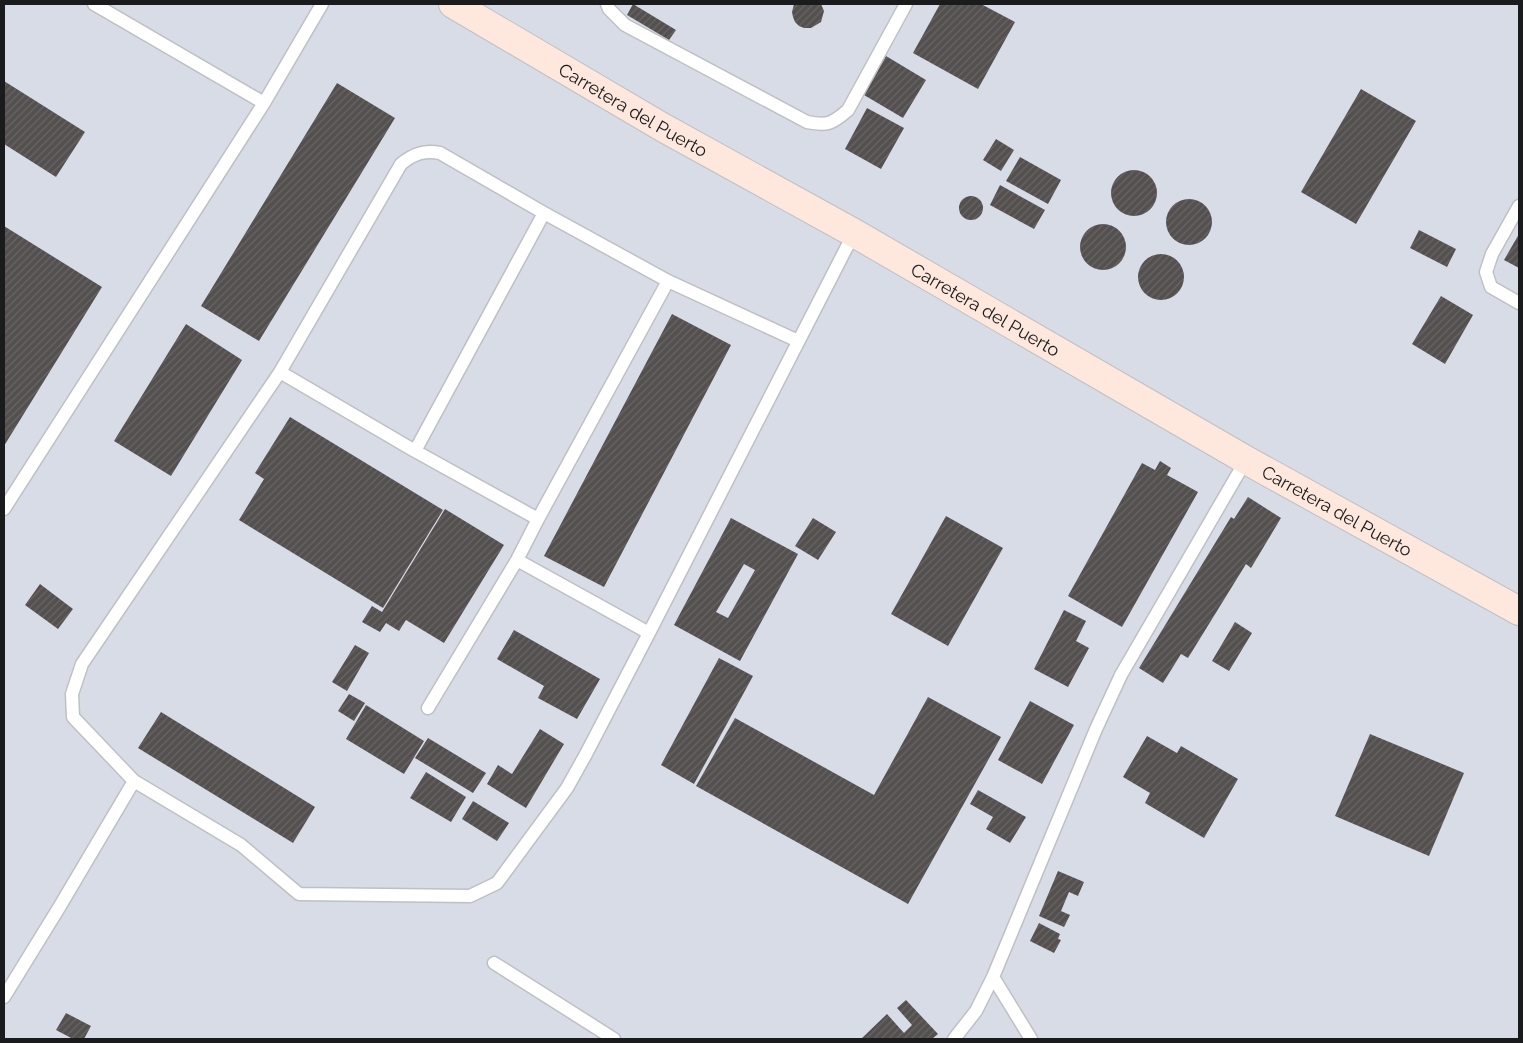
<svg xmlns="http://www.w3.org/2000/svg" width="1523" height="1043" viewBox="0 0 1523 1043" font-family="Raleway,sans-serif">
<defs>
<pattern id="building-hatch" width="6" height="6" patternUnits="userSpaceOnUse" patternTransform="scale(1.25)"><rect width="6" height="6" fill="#54504f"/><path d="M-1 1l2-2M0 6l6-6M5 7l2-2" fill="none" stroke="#686565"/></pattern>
</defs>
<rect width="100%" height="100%" fill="#e7e9ec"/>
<!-- built -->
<path fill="#d7dce6" d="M4,4H1519V1039H4Z"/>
<!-- building -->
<path fill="url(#building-hatch)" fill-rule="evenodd" d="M633,4L676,30L669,40L627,15Z
M794,4H821L824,11L821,22L811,28H804L799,26L795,22L793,17L792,12Z
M940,4H981L1015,22L978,89L913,53Z
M886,56L926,80L903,118L864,95Z
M4,81L85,132L56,177L4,144Z
M337,83L395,118L259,341L201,306Z
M1361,89L1416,121L1356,224L1301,192Z
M867,108L904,128L881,169L845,149Z
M996,139L1014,150L1001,171L983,160Z
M1020,157L1061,180L1048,204L1006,181Z
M1111 193a23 23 0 1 1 46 0a23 23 0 1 1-46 0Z
M1000,185L1045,210L1034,229L990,205Z
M959 208a12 12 0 1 1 24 0a12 12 0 1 1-24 0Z
M1166 222a23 23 0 1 1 46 0a23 23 0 1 1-46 0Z
M1080 247a23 23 0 1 1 46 0a23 23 0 1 1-46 0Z
M4,226L102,287L4,446Z
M1419,230L1456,249L1447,267L1410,248Z
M1519,234V268L1504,260Z
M1138 277a23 23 0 1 1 46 0a23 23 0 1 1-46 0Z
M1441,296L1473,315L1445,364L1412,344Z
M672,314L731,345L604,587L544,556Z
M186,324L242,360L171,476L114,441Z
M290,417L443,510L383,608L239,520L264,479L255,473Z
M1160,461L1171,468L1167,475L1198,492L1122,627L1068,596L1142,463L1155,470Z
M1248,497L1281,518L1251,568L1246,564L1188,658L1181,654L1163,683L1139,668L1231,517L1234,519Z
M445,509L504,545L444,643L406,620L399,631L386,623L380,632L362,622L372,606L382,612Z
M946,516L1003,548L948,646L891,614Z
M731,518L798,554L740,661L674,625ZM744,564L755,570L728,618L716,612Z
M813,518L836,532L818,560L795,546Z
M40,584L73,609L58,629L25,605Z
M1064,610L1086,621L1076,641L1089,648L1068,687L1034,669Z
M1235,622L1252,633L1229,671L1212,661Z
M514,630L600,679L577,719L538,698L544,686L497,659Z
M355,645L369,653L347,691L332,682Z
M719,658L753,676L694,784L661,765Z
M349,694L365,703L354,721L338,711Z
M928,697L1001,737L908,904L696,786L735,718L874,795Z
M1030,701L1074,725L1042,784L998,760Z
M366,705L424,741L404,774L346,739Z
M161,712L315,807L293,843L138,748Z
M540,729L564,744L526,808L487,784L498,765L512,774Z
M1370,734L1464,773L1429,856L1335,816Z
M1147,736L1177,753L1181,746L1238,779L1204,838L1145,803L1150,793L1123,777Z
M428,738L486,773L473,793L415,758Z
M426,772L466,797L451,822L410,798Z
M978,790L1026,817L1010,843L986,829L993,817L970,804Z
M473,801L509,823L497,841L462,819Z
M1058,871L1084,882L1078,896L1069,892L1061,911L1070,915L1064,927L1039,916Z
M1039,923L1060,934L1058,939L1061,940L1054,953L1030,941Z
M906,1000L938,1034L932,1039H861L887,1014L904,1033L912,1025L897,1008Z
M66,1013L91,1026L84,1039H73L56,1030Z"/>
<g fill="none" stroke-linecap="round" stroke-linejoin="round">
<!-- lane casing -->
<g stroke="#bfc0c3" stroke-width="15">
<path id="lane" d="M94,4L264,103
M607,4L609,9L625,25L807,122C827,126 832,124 848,110L906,4
M1519,206L1492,254L1486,272L1491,287L1519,303
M798,341L668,281L544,213L440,153C424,150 413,154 401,164L280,372L82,664L72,694L73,717L134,781L241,845L299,894L470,896L497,883L567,788L586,754L649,633L854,233
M280,372L415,451L538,519
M415,451L544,213
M4,509L264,103L322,4
M517,560L649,633
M428,708L517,560L538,519L668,281
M494,963L614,1039
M993,977L1031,1039
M4,997L60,906L134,781
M954,1039L976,1011L993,977L1096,729L1121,675L1246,460"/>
</g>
<!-- secondary casing -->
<g stroke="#bfc0c3" stroke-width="30">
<g id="secondary">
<path id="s1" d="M453,4L662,127L854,233L1246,460L1519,611"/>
</g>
</g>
<!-- lane -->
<use href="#lane" stroke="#fff" stroke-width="12"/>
<!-- secondary -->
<use href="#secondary" stroke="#fee7dc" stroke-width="28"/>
</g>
<g text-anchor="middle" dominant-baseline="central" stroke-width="5" stroke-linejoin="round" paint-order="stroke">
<!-- street labels -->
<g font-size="18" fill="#1a1b1c" stroke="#e7e9ec">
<text stroke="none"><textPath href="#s1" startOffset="209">Carretera del Puerto</textPath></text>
<text stroke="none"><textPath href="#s1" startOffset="614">Carretera del Puerto</textPath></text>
<text stroke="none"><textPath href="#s1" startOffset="1019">Carretera del Puerto</textPath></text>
</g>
</g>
<!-- border -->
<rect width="1523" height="1043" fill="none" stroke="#1a1b1c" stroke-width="10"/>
</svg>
